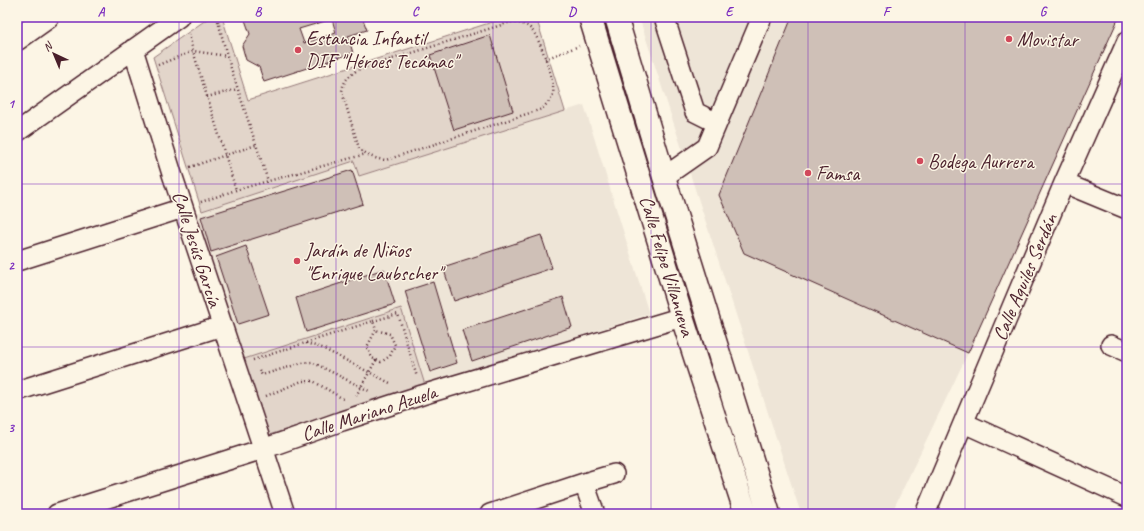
<svg xmlns="http://www.w3.org/2000/svg" width="1144" height="531" viewBox="0 0 1144 531" font-family="Caveat,sans-serif">
<rect width="100%" height="100%" fill="#fcf5e5"/>
<filter id="ink" filterUnits="userSpaceOnUse"><feTurbulence type="fractalNoise" baseFrequency=".025" numOctaves="2"/><feDisplacementMap in="SourceGraphic" scale="8" xChannelSelector="R" yChannelSelector="G"/><feConvolveMatrix kernelMatrix="1 2 1 2 8 2 1 2 1" color-interpolation-filters="sRGB"/></filter>
<g filter="url(#ink)">
<!-- built -->
<path fill="#eee5d7" d="M639,17H1119L968,353L891,514H801Z
M584,105L649,314L425,385L241,360L194,214L355,161L360,176Z"/>
<!-- park -->
<path fill="#e2d5ca" stroke="#967a7a" d="M210,17H222L248,100L508,17H536L565,111L359,176L354,161L202,211L153,57Z
M401,308L425,385L266,436L241,360Z"/>
<!-- building -->
<path fill="#cfc0b7" stroke="#4a1f2b" fill-rule="evenodd" d="M244,17H362L367,30L348,36L353,53L264,82L259,67L246,60L242,46L250,34ZM332,19L336,33L304,43L299,29Z
M792,17H1119L968,353L744,253L719,195Z
M490,35L513,111L454,130L430,55Z
M352,170L363,204L211,252L201,217Z
M541,235L552,268L454,301L443,267Z
M246,246L269,314L238,324L216,257Z
M384,269L395,304L306,332L296,298Z
M433,282L457,363L430,372L405,291Z
M563,297L572,327L472,361L462,330Z"/>
<g fill="none" stroke-linecap="round" stroke-linejoin="round">
<!-- minor casing -->
<g stroke="#4a1f2b" stroke-width="22">
<path id="minor" d="M664,17L695,112L717,123
M133,49L172,174L285,514
M17,132L179,17
M664,177L707,147L762,17
M1064,183L1127,209
M17,261L183,208
M1111,345L1127,352
M17,391L222,326
M964,423L1127,497
M584,483L614,474
M57,514L263,449L342,421L422,395L682,317
M490,514L584,483L595,514
M925,514L1064,183L1127,41"/>
</g>
<!-- major casing -->
<g stroke="#4a1f2b" stroke-width="25">
<path id="major" d="M590,17L682,317L746,514
M616,17L664,177L769,514
M17,39L48,17"/>
</g>
<!-- path -->
<path stroke="#4a1f2b" stroke-width="2.5" stroke-dasharray="1 3" stroke-linecap="butt" d="M217,17L227,56L268,181
M511,22C519,23 525,23 531,29C539,36 556,83 553,94C551,101 546,104 542,109L386,160C375,159 368,156 359,148L342,92C343,81 348,77 357,70Z
M189,34L193,51L236,190
M545,59L579,46
M158,65L193,51L227,56
M207,97L238,89
M190,167L256,145
M201,202L236,190L366,154
M373,321L398,314L417,377
M306,343L322,348L392,384
M253,360L373,321L376,330L367,347L372,358L381,362L390,356L395,345L390,334L376,330
M259,370L262,375L302,363L312,362L369,391
M266,396L302,381H313L345,400
M356,396L376,360"/>
<!-- minor -->
<use href="#minor" stroke="#fcf5e5" stroke-width="19"/>
<!-- major -->
<use href="#major" stroke="#fcf5e5" stroke-width="22"/>
</g>
</g>
<!-- grid -->
<path fill="none" stroke="#7b2cbf" stroke-width="1" stroke-opacity="0.55" d="M179,17V514M336,17V514M493,17V514M651,17V514M808,17V514M965,17V514M17,184H1127M17,347H1127"/>
<!-- markers -->
<g fill="#d1495b" stroke="#fcf5e5" stroke-width="1.5">
<circle cx="1009" cy="39" r="4"/>
<circle cx="298" cy="50" r="4"/>
<circle cx="920" cy="161" r="4"/>
<circle cx="808" cy="173" r="4"/>
<circle cx="297" cy="261" r="4"/>
</g>
<g text-anchor="middle" dominant-baseline="central" stroke-width="3" stroke-linejoin="round" paint-order="stroke">
<!-- poi labels -->
<g font-size="20" fill="#4a1f2b" stroke="#fcf5e5" text-anchor="start">
<text x="306" y="38">Estancia Infantil<tspan x="306" dy="23">DIF "Héroes Tecámac"</tspan></text>
<text x="1017" y="39">Movistar</text>
<text x="928" y="161">Bodega Aurrera</text>
<text x="816" y="173">Famsa</text>
<text x="305" y="250">Jardín de Niños<tspan x="305" dy="23">"Enrique Laubscher"</tspan></text>
</g>
<!-- street labels -->
<g font-size="20" fill="#4a1f2b" stroke="#fcf5e5">
<text transform="translate(197 249) rotate(72)">Calle Jesús García</text>
<text transform="translate(667 266) rotate(73)">Calle Felipe Villanueva</text>
<text transform="translate(1025 277) rotate(-67)">Calle Aquiles Serdán</text>
<text transform="translate(369 413) rotate(-18)">Calle Mariano Azuela</text>
</g>
</g>
<!-- margin -->
<rect width="1144" height="531" fill="none" stroke="#fcf5e5" stroke-width="44"/>
<!-- north arrow -->
<g transform="translate(54 54) rotate(316)" stroke="#fcf5e5" stroke-width="3" paint-order="stroke">
<path d="M0-3L7 15L0 10L-7 15Z" fill="#4a1f2b"/>
<text y="-6" font-size="11" font-weight="bold" text-anchor="middle" fill="#4a1f2b">N</text>
</g>
<rect x="22" y="22" width="1100" height="487" fill="none" stroke="#7b2cbf" stroke-width="1.5"/>
<g font-size="13" text-anchor="middle" font-weight="bold" fill="#7b2cbf">
<text x="101" y="16">A</text>
<text x="258" y="16">B</text>
<text x="415" y="16">C</text>
<text x="572" y="16">D</text>
<text x="729" y="16">E</text>
<text x="886" y="16">F</text>
<text x="1043" y="16">G</text>
<text x="11" y="108">1</text>
<text x="11" y="270">2</text>
<text x="11" y="432">3</text>
</g>
</svg>
